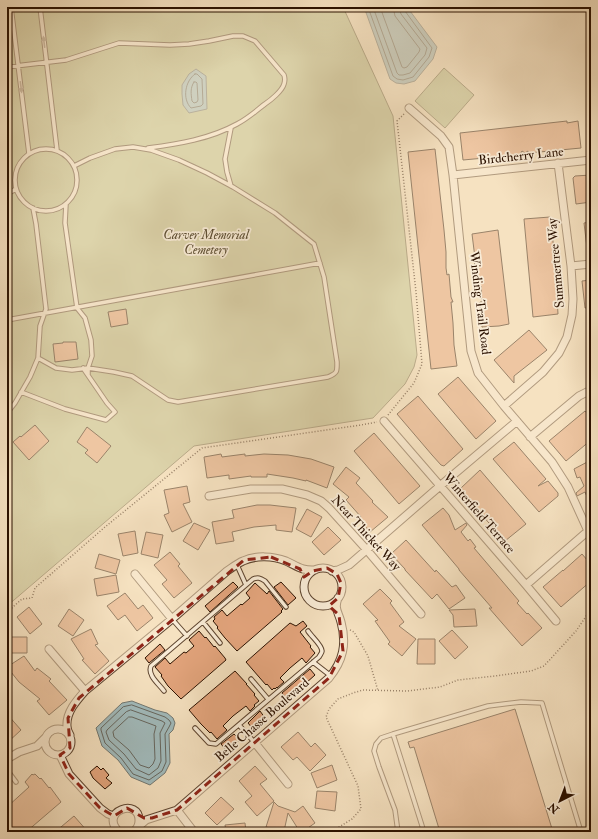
<svg xmlns="http://www.w3.org/2000/svg" width="598" height="839" viewBox="0 0 598 839" font-family="'IM FELL Double Pica',serif">
<rect width="100%" height="100%" fill="#f6e2c1"/>
<filter id="stains"><feTurbulence type="fractalNoise" baseFrequency=".005" numOctaves="4"/><feColorMatrix values="0 0 0 0 .2 0 0 0 0 .09 0 0 0 0 .02 0 0 0 .5 -.17"/></filter>
<radialGradient id="worn" r=".72"><stop offset=".6" stop-color="#630" stop-opacity="0"/><stop offset="1" stop-color="#630" stop-opacity=".3"/></radialGradient>
<!-- green -->
<path fill="#bec391" stroke="#746a48" d="M7,7H343L393,116L417,355L414,367L405,384L373,418L194,446L7,606Z
M444,68L474,95L445,128L415,101Z"/>
<!-- water -->
<path fill="#a1bbbd" stroke="#727771" d="M364,7H407L437,47L433,59L415,81L404,84L396,83L390,79Z
M196,69L206,76L207,109L189,113L183,105L182,94V85L189,74Z
M132,701L155,710L167,713L173,718L175,723L173,730L169,734L170,763L165,773L150,785L131,777L118,760L102,746L96,728L122,703Z"/>
<g fill="none" stroke-linecap="round" stroke-linejoin="round">
<!-- shore -->
<path stroke="#66665e" stroke-width="1" d="M368,7L393,76L397,79L403,80L413,77L429,57L432,48L405,11L404,7
M373,7L397,73L399,75H403L410,73L425,55L427,48L401,14L399,7
M380,7L402,67L404,68L407,67L419,52L420,49L395,16L393,7
M195,74H197L202,79L203,104L201,106L191,108C182,99 185,81 195,74Z
M194,82H196L197,83L198,100L197,102L194,103L192,101C191,94 190,88 194,82Z
M132,705L165,717L169,720L171,723L169,727L165,734L166,762L162,771L149,780L133,774L121,758L105,743L101,730V728L123,707Z
M131,710L162,721L165,723L160,733L161,761L158,768L149,775L136,769L124,754L109,740L106,732L107,730L126,712Z
M129,717H132L156,726L154,734L155,759L153,764L149,768L140,765L129,750L114,737L113,732Z"/>
</g>
<!-- building -->
<path fill="#e4a57d" stroke="#2b1100" d="M567,121V123L578,121L581,148L529,153L528,151L525,153L522,151L520,154L517,155L463,160L460,133Z
M435,149L444,230L446,252V268L447,275L449,274L451,297L453,302H451L453,323L454,345L457,366L431,369L408,152Z
M591,175V202L576,204L573,178L575,176Z
M550,217L556,266H555L558,314L533,317L524,219Z
M591,222V248H587L584,223Z
M498,230L509,324L499,326L482,327L480,302H482L481,286H477L474,258H475L472,234Z
M591,280V307L585,308L582,281Z
M126,309L128,324L111,327L108,312Z
M529,330L547,350L514,376V383L494,360Z
M63,342H76L78,359L55,362L53,344L63,343Z
M458,377L496,421L476,439L438,394Z
M418,396L463,449L444,466L441,465L432,455L397,414Z
M585,411L591,418V440L566,461L549,441Z
M35,425L49,441L29,460L13,442L20,436L21,437Z
M87,427L111,446L97,463L85,453L88,450L77,442Z
M374,433L420,486L399,504L354,451Z
M514,442L546,479L538,486L548,481L558,493V496L539,512L493,459Z
M221,454L222,457L245,454V456L264,454L288,455L311,459L334,467L327,488L306,480V481L293,478L267,474V477H251V476L229,479V475L207,478L204,457Z
M591,460V506L585,492L577,496L576,493L584,486L580,477L577,478L574,469Z
M346,467L360,478L356,483L373,501L372,502L388,517L370,532L359,519L361,517L346,500L349,497L333,484Z
M480,470L526,524L505,541L502,538L482,515L463,492L461,488Z
M187,486L190,502L183,504L192,522L172,532L164,515L169,513L164,490Z
M257,505H270L296,508L292,532L276,530V525L254,527L232,532L234,541L216,544L212,522L234,518L232,510Z
M443,508L449,515L455,530L466,523L467,525L461,532L468,541L470,539L476,547L474,548L519,601L517,603L527,614L528,613L542,628L522,646L489,608H492L459,570V569L422,525Z
M307,509L322,517L311,537L296,529Z
M194,523L210,530L198,550L183,541Z
M328,527L341,540L324,555L312,542Z
M135,531L138,553L123,556L118,534Z
M146,532L163,535L158,558L141,554Z
M406,540L435,572L436,570L452,587L456,585L465,598L449,609L437,594L432,599L405,570V569L391,554Z
M170,552L180,564L178,566L192,583L174,598L162,584L167,580L154,565Z
M99,554L120,560L116,574L95,568Z
M582,554L588,561L591,559V581L561,607L543,587L563,570V571Z
M116,575L119,592L97,596L94,579Z
M233,582L238,587L210,612L205,606Z
M281,582L296,598L288,605L274,587Z
M255,583L267,594L269,591L283,609L281,611L282,612L237,651L225,638L217,628L218,627L213,621L215,619L214,617L222,610L227,616L241,604L242,605L250,598L246,593Z
M380,589L392,601L390,603L404,622L399,626L416,639L402,656L388,644L390,642L375,621L378,620L363,604Z
M125,593L138,609L143,605L153,618L137,631L125,615L118,620L107,606Z
M29,607L42,624L30,634L17,617Z
M69,609L84,620L73,636L58,626Z
M475,609L477,626L454,627L453,615L449,610Z
M303,621L307,626L300,632L311,646L310,647L315,653L306,663L302,658L290,668L280,678L284,682L277,688V687L275,689L274,688L272,690L267,684L266,685L246,662L290,623L296,626Z
M91,629L98,644L95,645L109,661L95,674L82,660L84,659L71,639Z
M452,630L468,647L455,659L439,641Z
M199,631L205,638L206,637L214,647L215,646L225,658L226,660L181,699L168,686L161,676L162,675L155,667L165,658L170,664L184,652L186,653L194,646L189,640Z
M7,637H27V653H7Z
M418,639H435V664H417Z
M160,644L165,650L149,663L145,658Z
M24,656L35,671L37,668L51,679L49,681L67,700L49,715L37,701L40,699L19,682L7,667Z
M310,669L315,675L287,700L282,693Z
M235,671L247,684H246L255,694L254,695L259,701L254,705L255,706L250,711L246,706L233,716L223,726L227,730L217,739L211,732L210,733L201,724L189,710Z
M515,709L553,832H440L414,747L410,748L408,742Z
M260,711L265,718L253,729L248,723Z
M7,714L21,730L7,743Z
M298,732L311,747L315,743L326,755L310,771L297,757L293,760L281,747Z
M234,734L240,740L227,751L221,744Z
M332,765L337,780L317,788L311,773Z
M97,766L101,770L103,768L109,775L106,778L112,783L105,789L93,778L90,772Z
M255,766L267,779L260,784L274,801L257,816L245,802L252,796L239,781Z
M32,774L33,775L35,774L40,779L41,778L49,788L50,787L61,802L26,832H10L7,829V807L29,787L25,782Z
M317,791L337,792L335,811L315,808Z
M221,797L234,809L217,825L205,813Z
M274,802L278,806L295,812L303,806L315,823L302,832H300L288,813L284,831L266,827Z
M74,816L88,832H55Z
M245,823L246,832H226L225,825Z"/>
<g fill="none" stroke-linecap="round" stroke-linejoin="round">
<!-- service casing -->
<g stroke="#5e4530" stroke-width="5.5">
<path id="service" d="M11,7L29,154
M40,7L57,150
M7,67L66,60L119,43L170,45L189,44L209,41L233,36H243L255,41L284,75C285,78 285,81 284,84C282,91 271,100 265,104C256,111 247,119 237,124C210,139 178,144 148,148
M231,128L225,159L227,172L231,186
M15 180a31 31 0 1 1 62 0a31 31 0 1 1-62 0Z
M7,194L16,189
M66,204L65,223L77,308L85,318L91,340L92,356L88,368V375
M7,320L320,263
M38,358L56,368L72,370L88,368L114,372L132,376L168,400L178,402L328,377C338,373 337,371 337,362L324,277L314,244L275,213L233,187L207,173L179,160L151,150L133,147L115,149L90,158L74,166
M21,392L65,409L106,420L115,412L107,403L83,368
M7,413L15,403L30,377L38,358L40,326L46,309L36,224L33,208
M237,565L246,585
M172,619L187,636
M203,622L220,643
M313,662L331,676
M251,679L268,699
M164,691C159,684 147,675 151,666L253,579C258,577 260,578 265,581L286,607
M239,725L255,743
M195,728L209,743L216,744L319,657C320,655 322,653 322,651C322,645 311,636 308,631
M393,734L488,706L521,702L542,703L581,832
M7,770L16,782
M398,832L395,810L379,767L374,751L376,744L381,738L393,734L424,832
M412,832L423,828"/>
</g>
<!-- minor casing -->
<g stroke="#5e4530" stroke-width="9">
<path id="minor" d="M409,108L441,136L449,147L453,175L471,351L478,373L504,406L552,462L568,487L588,531
M453,175L591,160
M571,266L591,264
M504,406L543,372L559,353L567,337L572,315L573,299L571,266L558,163
M384,421L526,585L556,621
M530,437L579,396L591,390
M209,496L251,489H282L307,495L321,501L329,508L366,549L421,614
M304 587a19 19 0 1 1 38 0a19 19 0 1 1-38 0Z
M332,571L338,570L349,565L440,486L517,421
M135,574L172,619
M526,585L588,531H591
M49,649L85,691
M45 742a13 13 0 1 1 26 0a13 13 0 1 1-26 0Z
M70,735C68,732 67,729 67,726C66,712 77,700 85,691L172,619L227,571C233,567 238,563 243,561C256,555 273,556 286,561C297,566 302,571 315,570
M255,743L288,784
M60,755L69,774L100,808L108,814L114,816
M7,759L19,752L37,746L46,737
M177,810L194,832
M139,826L146,820L177,810L329,678C343,661 347,644 341,622C338,611 334,609 338,598
M119,832C98,811 140,797 139,821C139,826 137,829 133,832"/>
</g>
<!-- path -->
<path stroke="#2b1100" stroke-width="1.5" stroke-dasharray="1 2" stroke-linecap="butt" d="M388,415L414,383L422,364L416,292L397,121L404,114
M7,612L22,599L32,598L35,588L105,527L202,448L361,425L377,422
M350,630L354,632L368,656L378,691
M331,832L352,819L361,809L358,786L326,717L329,709L338,699L353,693L363,690L407,691L440,687L458,680L495,676L531,671L544,666L576,631L591,609"/>
<!-- service -->
<use href="#service" stroke="#f9ecd7" stroke-width="3.5"/>
<!-- minor -->
<use href="#minor" stroke="#f9ecd7" stroke-width="7"/>
</g>
<!-- one-way arrows -->
<defs><path id="oneway-solid" d="M-6-.8H1V-3.2L6.5 0L1 3.2V.8H-6Z"/></defs>
<g fill="#9c8976">
<use href="#oneway-solid" transform="translate(44 42) rotate(-97)"/>
<use href="#oneway-solid" transform="translate(21 87) rotate(83)"/>
</g>
<!-- marked area -->
<path d="M0 0H598V839H0ZM271,557L300,569L304,577L313,571L327,568L337,574L341,583L338,598L329,606L339,615L343,651L329,678L177,810L152,818H144L127,808L114,816L100,808L69,774L60,755L70,748L68,718L79,698L244,560Z" fill="#f6e2c1" fill-opacity=".55" fill-rule="evenodd"/>
<path fill="none" stroke="#8f2418" stroke-width="3" stroke-dasharray="8 5" stroke-linejoin="round" d="M271,557L300,569L304,577L313,571L327,568L337,574L341,583L338,598L329,606L339,615L343,651L329,678L177,810L152,818H144L127,808L114,816L100,808L69,774L60,755L70,748L68,718L79,698L244,560Z"/>
<g text-anchor="middle" dominant-baseline="central" stroke-width="3.5" stroke-linejoin="round" paint-order="stroke">
<!-- street labels -->
<g font-size="13" fill="#2b1100" stroke="#f9ecd7">
<text transform="translate(521 156) rotate(-6)">Birdcherry Lane</text>
<text transform="translate(556 263) rotate(-95)">Summertree Way</text>
<text transform="translate(480 303) rotate(83)">Winding Trail Road</text>
<text transform="translate(479 513) rotate(49)">Winterfield Terrace</text>
<text transform="translate(366 533) rotate(48)">Near Thicket Way</text>
<text transform="translate(262 720) rotate(-41)">Belle Chasse Boulevard</text>
</g>
<!-- park labels -->
<g font-size="13" font-style="italic" fill="#5e4f33" stroke="#f9ecd7">
<text x="206" y="235">Carver Memorial<tspan x="206" dy="15">Cemetery</tspan></text>
</g>
</g>
<!-- margin -->
<rect width="598" height="839" fill="none" stroke="#f6e2c1" stroke-width="24"/>
<rect x="8" y="8" width="582" height="823" fill="none" stroke="#2b1100" stroke-width="2"/>
<rect x="12" y="12" width="574" height="815" fill="none" stroke="#2b1100"/>
<!-- north arrow -->
<g transform="translate(560 801) rotate(222)" stroke="#f9ecd7" stroke-width="3" paint-order="stroke">
<path d="M0-3L7 15L0 10L-7 15Z" fill="#2b1100"/>
<text y="-6" font-size="11" font-weight="bold" text-anchor="middle" fill="#2b1100">N</text>
</g>
<rect width="100%" height="100%" filter="url(#stains)"/>
<rect width="100%" height="100%" fill="url(#worn)"/>
</svg>
